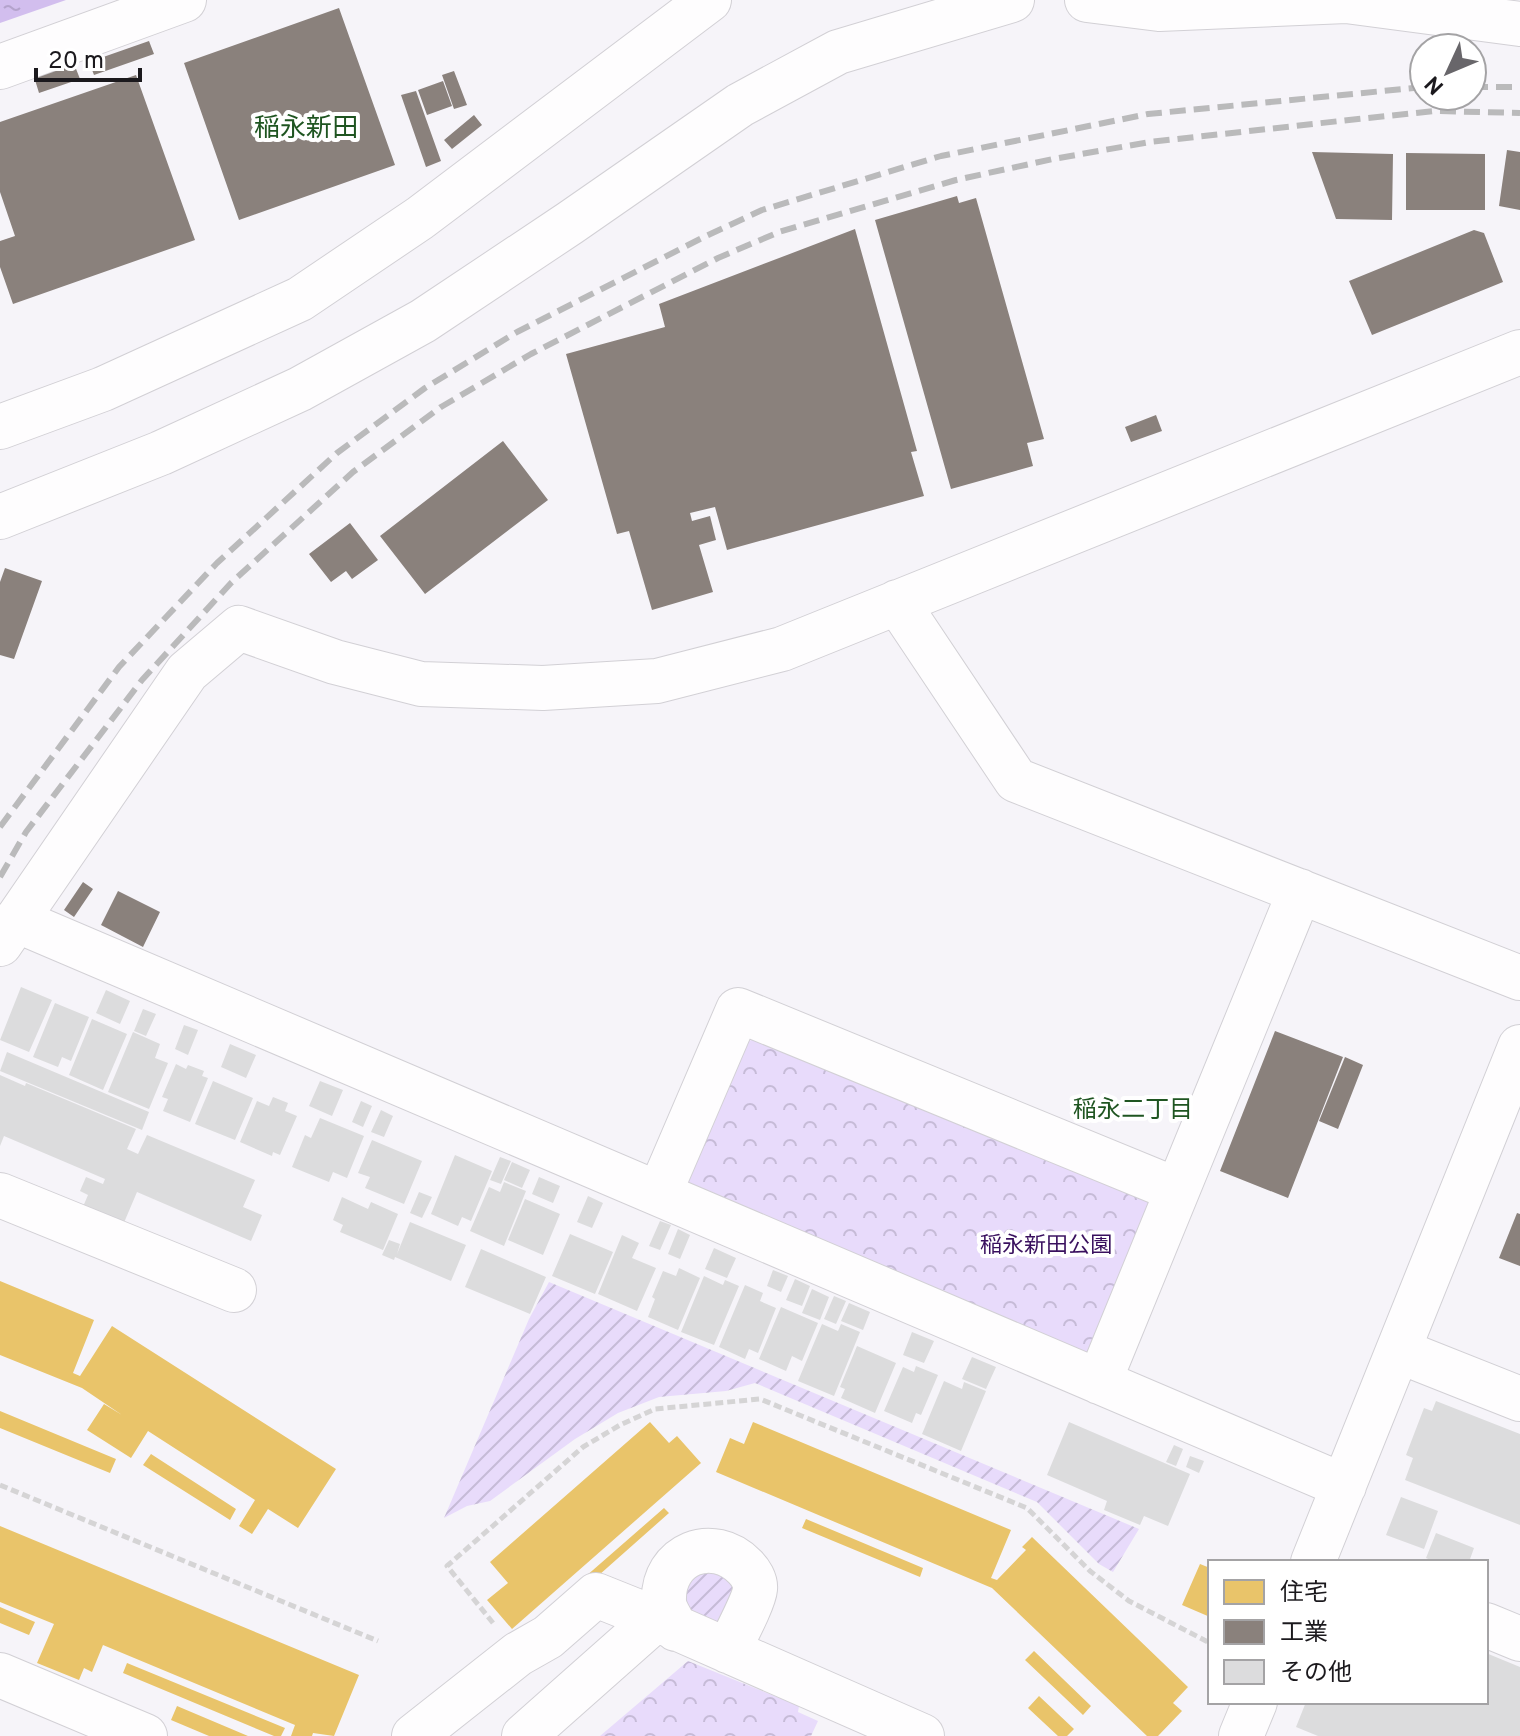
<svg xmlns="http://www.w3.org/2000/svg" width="1520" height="1736" viewBox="0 0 1520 1736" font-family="Overpass,'Noto Sans JP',sans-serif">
<defs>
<pattern id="forest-crowns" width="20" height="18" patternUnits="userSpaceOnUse" patternTransform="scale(2)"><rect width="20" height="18" fill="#e8dbfb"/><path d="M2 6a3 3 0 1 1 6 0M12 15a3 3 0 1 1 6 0" fill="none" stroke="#c6bbd7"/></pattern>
<pattern id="garden-furrows" width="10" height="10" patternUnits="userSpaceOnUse" patternTransform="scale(2)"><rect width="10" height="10" fill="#e8dbfb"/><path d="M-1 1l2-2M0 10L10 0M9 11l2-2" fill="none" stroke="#c6bbd7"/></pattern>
<pattern id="water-ripples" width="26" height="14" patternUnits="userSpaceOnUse" patternTransform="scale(2)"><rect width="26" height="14" fill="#d2beee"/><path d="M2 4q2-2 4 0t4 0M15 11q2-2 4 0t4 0" fill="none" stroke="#b4a3cc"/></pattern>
</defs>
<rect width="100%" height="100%" fill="#f6f4f9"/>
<!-- forest -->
<path fill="url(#forest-crowns)" d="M758,1037L1148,1194L1153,1214L1099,1348L1080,1354L693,1189L682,1175L738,1046Z
M688,1661L799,1706L798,1712L818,1721L811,1736H600Z"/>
<!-- garden -->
<path fill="url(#garden-furrows)" d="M549,1282L1139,1529L1113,1572L1099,1564L1037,1502L755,1383L726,1391L659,1397L618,1413L575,1439L490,1501L467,1506L444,1518L529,1319Z
M710,1567L737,1585L720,1623L709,1625L683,1606V1584Z"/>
<!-- water -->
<path fill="url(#water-ripples)" d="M0,0H66L0,23Z"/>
<!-- homes -->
<path fill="#e9c46a" d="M0,1281L94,1320L73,1373L80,1376L112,1326L336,1469L298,1528L268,1509L252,1534L239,1526L255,1500L148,1431L131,1458L87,1430L104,1404L122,1415L82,1388L0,1355Z
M0,1411L116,1459L110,1473L0,1428Z
M650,1422L669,1443L677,1436L701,1463L512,1629L487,1600L508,1583L490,1562Z
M753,1422L1011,1530L991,1578L997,1580L1026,1550L1022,1547L1032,1537L1188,1687L1173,1703L1182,1711L1158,1736H1147L992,1588L716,1472L730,1438L744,1444Z
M151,1454L236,1509L230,1520L143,1465Z
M664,1508L669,1513L590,1583L585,1577Z
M806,1519L923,1568L920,1577L802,1528Z
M0,1526L359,1675L334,1736L313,1733L312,1736H291L295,1725L103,1645L92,1672L84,1668L79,1680L37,1663L54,1624L0,1602Z
M1200,1564L1210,1568V1617L1182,1605Z
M0,1607L35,1622L29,1635L0,1623Z
M1034,1651L1091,1706L1083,1715L1025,1660Z
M127,1663L285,1728L281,1736H274L123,1673Z
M1039,1696L1074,1729L1067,1736H1058L1028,1708Z
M177,1706L248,1736H209L171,1720Z"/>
<!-- industry -->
<path fill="#8a817c" d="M339,8L395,165L239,220L184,63Z
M149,41L154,54L94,75L89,62Z
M71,56L80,79L39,93L32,70Z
M454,71L467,105L454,109L442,75Z
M136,75L195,240L13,304L0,267V241L15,236L0,192V122Z
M443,81L452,106L427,115L418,90Z
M416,91L441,161L426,167L401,95Z
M474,115L482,125L452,149L444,140Z
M1507,150L1520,152V210L1499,206Z
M1312,152L1393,154L1392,220L1336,219Z
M1406,153L1485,154V210H1406Z
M957,196L959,203L976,198L1044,439L1027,443L1033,466L951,489L875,220Z
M855,229L917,451L911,452L924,496L727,550L715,507L690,513L692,521L710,516L716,540L699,545L713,592L652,610L629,531L617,534L566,354L665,327L659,304Z
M1474,230L1484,233L1503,282L1372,335L1349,281Z
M1156,415L1162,431L1131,442L1125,427Z
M503,441L548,500L425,594L380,536Z
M350,523L378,560L352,579L346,571L331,582L309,554Z
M5,568L42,581L14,659L0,655V582Z
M83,882L93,889L74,917L64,910Z
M118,891L160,912L143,947L101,925Z
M1275,1031L1343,1057L1288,1198L1220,1171Z
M1345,1057L1363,1065L1338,1129L1319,1121Z
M1517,1213L1520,1214V1266L1499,1258Z"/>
<!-- building -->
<path fill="#dcdcdd" d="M21,987L52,1000L29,1052L0,1040Z
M106,990L130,1001L120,1024L96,1013Z
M55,1003L89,1017L71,1061L62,1057L58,1067L33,1057Z
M143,1009L156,1014L146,1036L134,1031Z
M92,1019L127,1034L103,1090L69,1075Z
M184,1025L198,1030L188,1055L175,1049Z
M133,1032L160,1044L155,1058L168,1063L149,1109L108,1092Z
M230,1044L256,1055L246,1078L221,1067Z
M7,1052L149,1112L142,1130L0,1071Z
M176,1064L186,1069L188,1065L204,1071L202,1076L208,1078L190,1122L163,1111L168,1099L162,1097Z
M0,1075L25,1086L26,1083L136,1129L127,1149L138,1154L147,1135L255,1180L243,1207L262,1215L251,1241L137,1192L123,1225L82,1209L88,1195L80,1191L86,1177L103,1184L105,1179L4,1136L0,1146Z
M213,1081L253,1098L235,1140L195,1124Z
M320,1081L343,1090L332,1116L309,1106Z
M273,1097L288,1103L285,1111L297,1116L280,1155L273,1152L272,1156L240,1142L257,1101L269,1106Z
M361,1101L372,1106L363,1127L352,1122Z
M381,1110L393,1116L384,1137L371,1132Z
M320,1118L364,1136L347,1178L333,1172L329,1182L292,1167L305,1135L311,1138Z
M372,1140L422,1161L404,1204L365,1188L370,1177L358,1173Z
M455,1155L492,1171L471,1221L462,1217L458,1226L431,1214Z
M500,1157L511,1161L501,1184L490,1180Z
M512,1162L530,1170L522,1188L504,1180Z
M539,1177L560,1186L553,1203L532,1194Z
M504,1182L526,1191L504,1246L470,1231L489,1187L500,1192Z
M419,1192L432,1197L422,1218L410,1213Z
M588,1196L603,1203L592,1228L577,1222Z
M342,1197L368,1209L371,1202L398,1214L383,1250L340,1232L343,1225L333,1220Z
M525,1199L560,1214L543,1255L508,1240Z
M660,1221L671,1225L660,1250L649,1246Z
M410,1222L466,1245L451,1281L395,1257L394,1260L382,1255L389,1240L400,1244L397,1254Z
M678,1229L690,1235L680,1259L668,1254Z
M570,1234L613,1252L595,1294L552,1276Z
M622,1235L639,1243L632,1258L656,1268L637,1311L598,1294Z
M714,1248L736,1258L727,1278L705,1269Z
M481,1249L546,1277L530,1314L465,1287Z
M679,1268L700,1278L678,1330L648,1317L655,1299L652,1297L663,1271L676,1276Z
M773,1270L788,1276L781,1292L767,1286Z
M704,1276L723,1285L725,1280L739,1286L714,1345L681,1332Z
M795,1279L810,1286L802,1306L786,1300Z
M745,1285L763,1293L760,1301L776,1308L758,1353L749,1349L745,1359L719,1347Z
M812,1289L829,1297L820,1320L802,1313Z
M834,1296L846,1301L836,1324L824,1319Z
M849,1303L870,1312L863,1330L841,1321Z
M781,1307L818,1323L802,1361L792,1356L786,1371L759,1359Z
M822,1324L838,1331L841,1324L860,1332L834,1396L798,1381Z
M912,1332L934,1341L924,1363L903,1355Z
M857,1346L896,1363L875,1413L841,1398L845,1389L840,1387Z
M972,1357L996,1367L986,1389L962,1379Z
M916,1366L938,1375L921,1415L916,1413L912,1423L884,1411L903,1367L914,1372Z
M944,1381L962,1389L964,1382L986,1391L961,1451L922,1434Z
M1436,1401L1520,1434V1525L1405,1480L1413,1458L1406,1455L1424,1408L1432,1411Z
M1069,1422L1190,1474L1168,1526L1144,1516L1140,1525L1104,1510L1107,1501L1047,1475Z
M1174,1445L1183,1449L1176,1466L1166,1462Z
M1190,1456L1204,1461L1199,1473L1186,1467Z
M1401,1497L1438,1511L1424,1549L1386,1535Z
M1436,1533L1474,1548L1469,1562H1435L1426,1558Z
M1486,1653L1520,1667V1736H1318L1296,1727L1306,1702H1486Z"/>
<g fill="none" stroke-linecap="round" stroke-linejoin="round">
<!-- minor casing -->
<g stroke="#d2d0d5" stroke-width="46">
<path id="minor" d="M1087,0L1159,9L1346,1L1520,24
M0,67L184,0
M0,427L103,389L300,299L420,218L709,0
M0,517L161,453L300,389L423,321L570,223L740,105L838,52L1012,0
M897,602L1016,780L1520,978
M16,920L1344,1486
M0,944L187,672L239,628L335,662L421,684L543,688L657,681L782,649L1520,352
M659,1194L738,1010L1177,1190
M0,1195L234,1290
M1399,1351L1520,1399
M1099,1382L1300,891
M1313,1562L1520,1047
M1486,1625L1520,1639
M676,1629C672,1620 664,1610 664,1601C662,1554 713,1534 745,1567C750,1572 756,1581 755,1589C754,1601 734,1638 728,1651
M0,1675L145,1736
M414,1736L518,1654L548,1637L596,1595L656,1619
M524,1736L656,1619L922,1736
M1241,1736L1255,1702"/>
</g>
<!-- path -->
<path stroke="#d5d4d5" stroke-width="5" stroke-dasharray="8 4" stroke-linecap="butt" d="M0,1485L378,1641
M493,1623L447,1566L583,1447L620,1425L655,1409L760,1399L1027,1508L1090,1571L1129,1601L1210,1643"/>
<!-- minor -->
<use href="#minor" stroke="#fefdfe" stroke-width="44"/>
<!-- rail -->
<path stroke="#bababb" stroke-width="6" stroke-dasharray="16 8" stroke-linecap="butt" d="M1472,87H1520
M0,827L119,667L217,563L337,453L425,388L517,332L704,237L762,210L941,156L1148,114L1424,87
M0,877L26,832L142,680L231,583L353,472L441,407L531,354L718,258L779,232L956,180L1053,159L1150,142L1349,120L1435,111L1520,113"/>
</g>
<g text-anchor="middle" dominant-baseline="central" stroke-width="8" stroke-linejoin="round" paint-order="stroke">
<!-- park labels -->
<g font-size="22" fill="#39105e" stroke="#fff">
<text x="1046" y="1246">稲永新田公園</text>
</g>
<!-- neighbourhood labels -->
<g font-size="24" fill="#1f5521" stroke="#fff">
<text x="1133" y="1111">稲永二丁目</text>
</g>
<!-- quarter labels -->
<g font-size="26" fill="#1f5521" stroke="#fff">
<text x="306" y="129">稲永新田</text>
</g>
</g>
<!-- legend -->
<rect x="1208" y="1560" width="280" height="144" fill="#ffffff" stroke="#a4a3a5" stroke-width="2"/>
<rect x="1224" y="1580" width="40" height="24" fill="#e9c46a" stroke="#a4a3a5" stroke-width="2"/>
<text x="1280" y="1600" font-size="24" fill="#1b191d">住宅</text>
<rect x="1224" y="1620" width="40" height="24" fill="#8a817c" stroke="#a4a3a5" stroke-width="2"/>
<text x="1280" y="1640" font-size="24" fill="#1b191d">工業</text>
<rect x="1224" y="1660" width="40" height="24" fill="#dcdcdd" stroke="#a4a3a5" stroke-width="2"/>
<text x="1280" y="1680" font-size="24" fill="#1b191d">その他</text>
<!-- north arrow -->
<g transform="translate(1448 72) rotate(226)"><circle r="38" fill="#ffffff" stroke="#a4a3a5" stroke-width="2"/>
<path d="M0-6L14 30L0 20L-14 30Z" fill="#68666a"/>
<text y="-12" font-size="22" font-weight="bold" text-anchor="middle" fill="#1b191d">N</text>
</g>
<!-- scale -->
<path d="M36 68v12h104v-12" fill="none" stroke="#1b191d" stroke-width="4"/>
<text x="48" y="68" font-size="24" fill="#1b191d" stroke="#ffffff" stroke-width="6" paint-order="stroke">20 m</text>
</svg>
